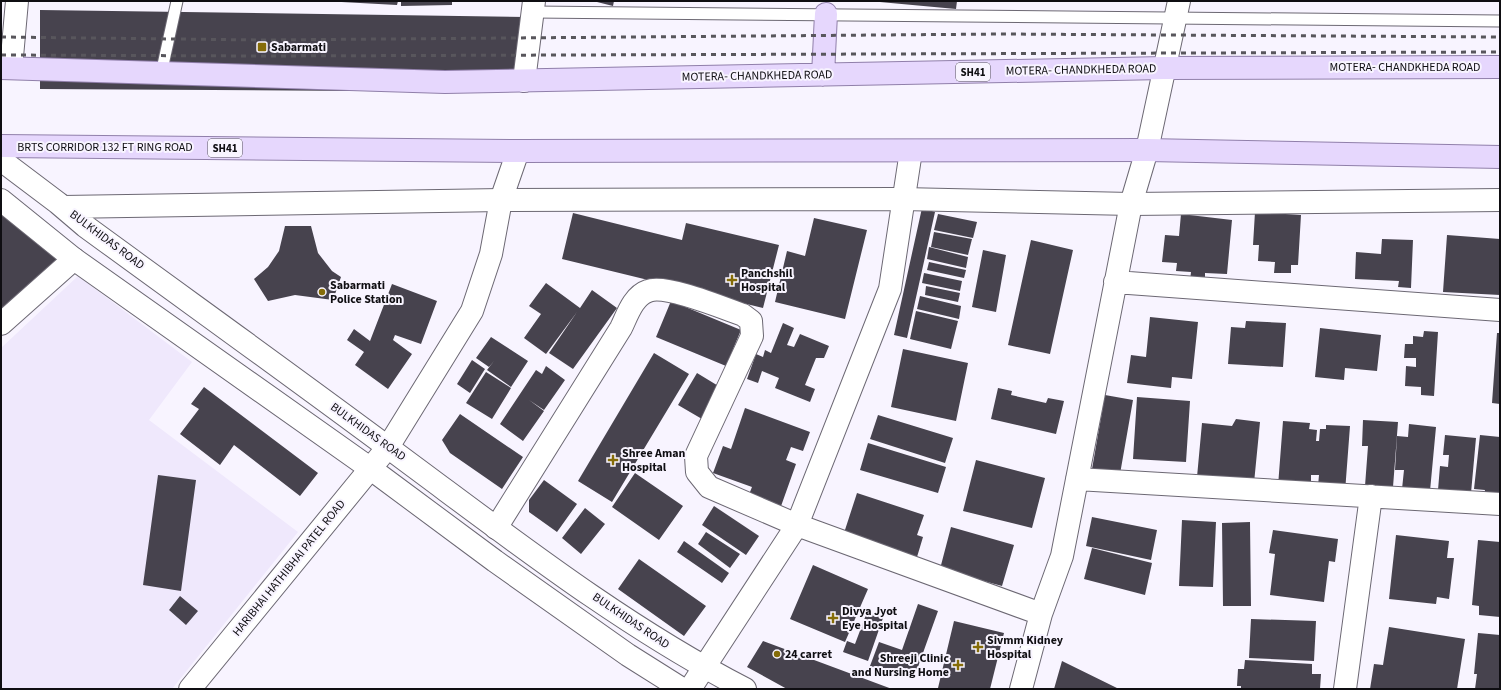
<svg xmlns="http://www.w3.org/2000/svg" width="1501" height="690" viewBox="0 0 1501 690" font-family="'Source Sans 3',sans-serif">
<rect width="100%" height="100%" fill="#f8f4ff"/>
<!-- built -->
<path fill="#efe8fc" d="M78,276L192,362L149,420L298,532L172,689H1V348Z"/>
<!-- building -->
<path fill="#47434e" d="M323,1H398L397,5Z
M401,1H452V5L401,6Z
M593,1H614L613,6Z
M869,1H957L956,9Z
M40,10L525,17L527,92L40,89Z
M1,207L63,256L1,313Z
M922,208L935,212L907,338L894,335Z
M1255,212L1301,215L1298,265H1291V273H1274L1275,262L1258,261L1259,245H1253Z
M573,213L682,240L686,223L779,245L763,308L562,259Z
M938,214L977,222L973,238L934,230Z
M1181,214L1232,220L1227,274L1205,273V282L1190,281L1191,272L1176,271L1177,263L1162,262L1165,235L1179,236Z
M814,218L867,230L845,319L775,302L787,251L805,256Z
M285,226H311L318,253L332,271L341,277L333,300L295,295L268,301L254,279L268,267L279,251Z
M934,232L972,239L968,255L931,247Z
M1447,235L1500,239V295L1443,292Z
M1382,239L1413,240L1411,288L1398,287L1399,281L1355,279L1356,252L1381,254Z
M1031,240L1073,250L1050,354L1008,345Z
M929,247L968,257L966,268L927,259Z
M983,250L1006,255L996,312L972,307Z
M929,262L966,270L964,278L927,270Z
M924,273L962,281L960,291L922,283Z
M546,283L580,308L592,290L617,308L573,369L549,353L577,312L546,354L524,338L541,314L529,306Z
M392,284L437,301L421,344L395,335L393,340L412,354L388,389L355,365L364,352L347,340L354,329L370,341Z
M926,286L960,293L958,302L925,295Z
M920,296L961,306L959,319L917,309Z
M671,301L741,330L726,366L656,337Z
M916,311L958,321L951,349L910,339Z
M1150,317L1198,322L1192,379L1172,377L1171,388L1127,383L1131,355L1146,357Z
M1246,321L1286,323L1283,367L1228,364L1231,327L1245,328Z
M783,323L794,328L787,345L794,347L800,334L829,346L824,358H816L805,385L815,389L810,402L775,388L779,378L762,371L758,383L747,379L756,354L763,357L765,350L771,353Z
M1320,328L1381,335L1377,371L1345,368L1344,380L1315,377Z
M1424,331L1438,332L1434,396L1421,395V387L1405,386L1406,366L1416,367V358H1404L1405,344H1413V336L1423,337Z
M1497,333H1500V404L1492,403Z
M491,337L528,361L511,387L487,370L494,361L489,367L476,358Z
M903,349L968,363L956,421L891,407Z
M654,353L689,374L612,502L578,481Z
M472,360L485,369L470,393L457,384Z
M546,366L565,380L544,410L529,400L544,411L523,441L500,424L536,370L542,374Z
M486,372L511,388L492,419L466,403Z
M697,373L720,387L702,419L678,405Z
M204,387L318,473L300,496L234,445L220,465L180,434L199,409L191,404Z
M998,388L1012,391L1011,395L1046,403L1048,398L1064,401L1056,434L991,419Z
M1105,395L1133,400L1120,474L1092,469Z
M1137,397L1190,401L1186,462L1133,459Z
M745,408L810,432L803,451L791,447L786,460L796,464L780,509L748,497L752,487L713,473L723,446L731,449Z
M460,414L523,457L502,489L450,453L442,440Z
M878,415L953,438L945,463L870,439Z
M1236,419L1260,422L1254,483L1197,477L1202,423L1232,426Z
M1363,420L1398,422L1393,487L1365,486L1368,446H1362Z
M1283,421L1310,423L1309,429L1317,430L1316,441H1319L1320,429H1326V425L1350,426L1345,492L1318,486L1319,475H1311V486H1278Z
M1409,424L1436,427L1430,491L1402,489L1404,470H1395L1397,436L1408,437Z
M1445,435L1476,438L1471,493L1438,490L1440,466L1448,467L1449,455H1443Z
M1480,435L1500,437V496L1484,495L1485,490L1474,489Z
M868,443L946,467L938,493L860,470Z
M976,460L1045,478L1032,528L963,511Z
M635,473L683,506L659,540L612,507Z
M158,475L196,480L181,591L143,585Z
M544,480L577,504L557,532L529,512V500Z
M857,493L924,515L917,535L923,537L917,557L844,533Z
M714,506L759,536L746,555L702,525Z
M585,508L605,524L581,554L562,538Z
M1092,517L1157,530L1151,560L1086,546Z
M1182,520L1216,522L1213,587L1179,586Z
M1250,522L1251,606H1223L1222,523Z
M951,527L1014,545L1002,586L940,569Z
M1273,530L1338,539L1335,562L1329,561L1324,602L1270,595L1275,554L1269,553Z
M706,532L740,554L730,568L698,544Z
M1396,535L1449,541L1447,558H1454L1449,599L1437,597L1436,604L1389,599Z
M1478,540L1500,542V617L1479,615V606L1472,605Z
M684,541L729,573L722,583L677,552Z
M1092,548L1152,563L1145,595L1084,579Z
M639,559L706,606L684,636L618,589Z
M813,565L868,589L845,642L790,619Z
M180,596L198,611L186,625L169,610Z
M918,604L938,611L914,678L884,668L882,670L870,666L879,642L902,650Z
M867,612L883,618L868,661L843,652L847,641L855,644Z
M1251,619L1316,621L1314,661L1249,658Z
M954,621L1004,633L990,689L938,688Z
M1389,627L1465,639L1457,689H1370L1374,664L1383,665Z
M1478,633L1500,635V689H1475L1477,674H1474Z
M763,641L892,689H787L747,667Z
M1245,660L1312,664V674H1321L1320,689H1241V686H1237L1238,669H1244Z
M1062,661L1119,689H1054Z"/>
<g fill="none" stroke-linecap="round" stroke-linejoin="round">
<!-- service casing -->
<g stroke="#6c6873" stroke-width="13">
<path id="service" d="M533,12L1500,21
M161,74L177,1"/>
</g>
<!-- minor casing -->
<g stroke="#6c6873" stroke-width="24">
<path id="minor" d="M11,68L17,1
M524,81L534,1
M1115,282L1500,310
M1,324L74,259
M1077,479L1500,504
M496,528L621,328C627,316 633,296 648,291C666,284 723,308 743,315L751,321L752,336L696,456L697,472L709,487L797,525L1041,614
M190,689L388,447L472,311L491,254L501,200L518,151
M690,689L797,525L890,289L911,151
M1021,689L1041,614L1062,556L1131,204L1147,150L1179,1
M1345,689L1371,496"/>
</g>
<!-- tertiary casing -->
<g stroke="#6c6873" stroke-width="24">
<path id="tertiary" d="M1,160L58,203L85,226C193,305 302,383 409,463C517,543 625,627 745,689
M1,200L74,259L371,469L495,561L628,655L682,689
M63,207L501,200L902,199L1131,204L1500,200"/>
</g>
<!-- primary casing -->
<g stroke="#907faa" stroke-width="24">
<path id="primary" d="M1,68L445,82L1164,68L1500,67
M823,75L826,14
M1,146L518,151L1147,150L1500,157"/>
</g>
<!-- service -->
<use href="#service" stroke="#fff" stroke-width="11"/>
<!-- minor -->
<use href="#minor" stroke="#fff" stroke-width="22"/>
<!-- tertiary -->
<use href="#tertiary" stroke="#fff" stroke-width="22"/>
<!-- primary -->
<use href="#primary" stroke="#e6d7fd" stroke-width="22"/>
<!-- rail -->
<path stroke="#58565c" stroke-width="3" stroke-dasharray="5 5" stroke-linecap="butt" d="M1,37L263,40L1003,34L1500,37
M1,55L262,56L1500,52"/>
</g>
<!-- markers -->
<g fill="#856c08" stroke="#f8f4ff" stroke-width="1.5">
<rect x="257" y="42" width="10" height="10" rx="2"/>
<path d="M730 274h4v4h4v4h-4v4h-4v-4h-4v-4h4z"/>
<circle cx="322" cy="292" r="4"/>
<path d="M611 454h4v4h4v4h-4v4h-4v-4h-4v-4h4z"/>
<path d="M831 612h4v4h4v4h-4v4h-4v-4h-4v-4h4z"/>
<path d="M976 641h4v4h4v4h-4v4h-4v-4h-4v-4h4z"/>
<circle cx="777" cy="654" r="4"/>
<path d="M956 659h4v4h4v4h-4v4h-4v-4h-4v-4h4z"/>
</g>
<g text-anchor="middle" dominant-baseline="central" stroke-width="4" stroke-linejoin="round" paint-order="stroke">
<!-- shield labels -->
<g fill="#f8f4ff" stroke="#555359" stroke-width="1">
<rect x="956" y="63" width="34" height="18" rx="3"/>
<rect x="208" y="139" width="34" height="18" rx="3"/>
</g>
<g font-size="11" font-weight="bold" fill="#0f0e12">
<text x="973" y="72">SH41</text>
<text x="225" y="148">SH41</text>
</g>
<!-- poi labels -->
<g font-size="12" font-weight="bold" fill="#0f0e12" stroke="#f8f4ff" text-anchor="start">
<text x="271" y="47">Sabarmati</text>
<text x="741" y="273">Panchshil<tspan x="741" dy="14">Hospital</tspan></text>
<text x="330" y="285">Sabarmati<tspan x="330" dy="14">Police Station</tspan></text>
<text x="622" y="453">Shree Aman<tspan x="622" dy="14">Hospital</tspan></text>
<text x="842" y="611">Divya Jyot<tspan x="842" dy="14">Eye Hospital</tspan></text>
<text x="987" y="640">Sivmm Kidney<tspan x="987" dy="14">Hospital</tspan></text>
<text x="785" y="654">24 carret</text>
<text x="949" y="658" text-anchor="end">Shreeji Clinic<tspan x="949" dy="14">and Nursing Home</tspan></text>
</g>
<!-- street labels -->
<g font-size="12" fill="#0f0e12" stroke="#f8f4ff">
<text x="1405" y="67">MOTERA- CHANDKHEDA ROAD</text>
<text transform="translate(1081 70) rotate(-1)">MOTERA- CHANDKHEDA ROAD</text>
<text transform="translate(757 76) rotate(-1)">MOTERA- CHANDKHEDA ROAD</text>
<text x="105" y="147">BRTS CORRIDOR 132 FT RING ROAD</text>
<text transform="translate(107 240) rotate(37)">BULKHIDAS ROAD</text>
<text transform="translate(368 432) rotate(36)">BULKHIDAS ROAD</text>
<text transform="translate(289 568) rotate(-51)">HARIBHAI HATHIBHAI PATEL ROAD</text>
<text transform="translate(631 621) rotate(34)">BULKHIDAS ROAD</text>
</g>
</g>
<!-- border -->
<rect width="1501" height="690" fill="none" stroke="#0f0e12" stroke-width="4"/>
</svg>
